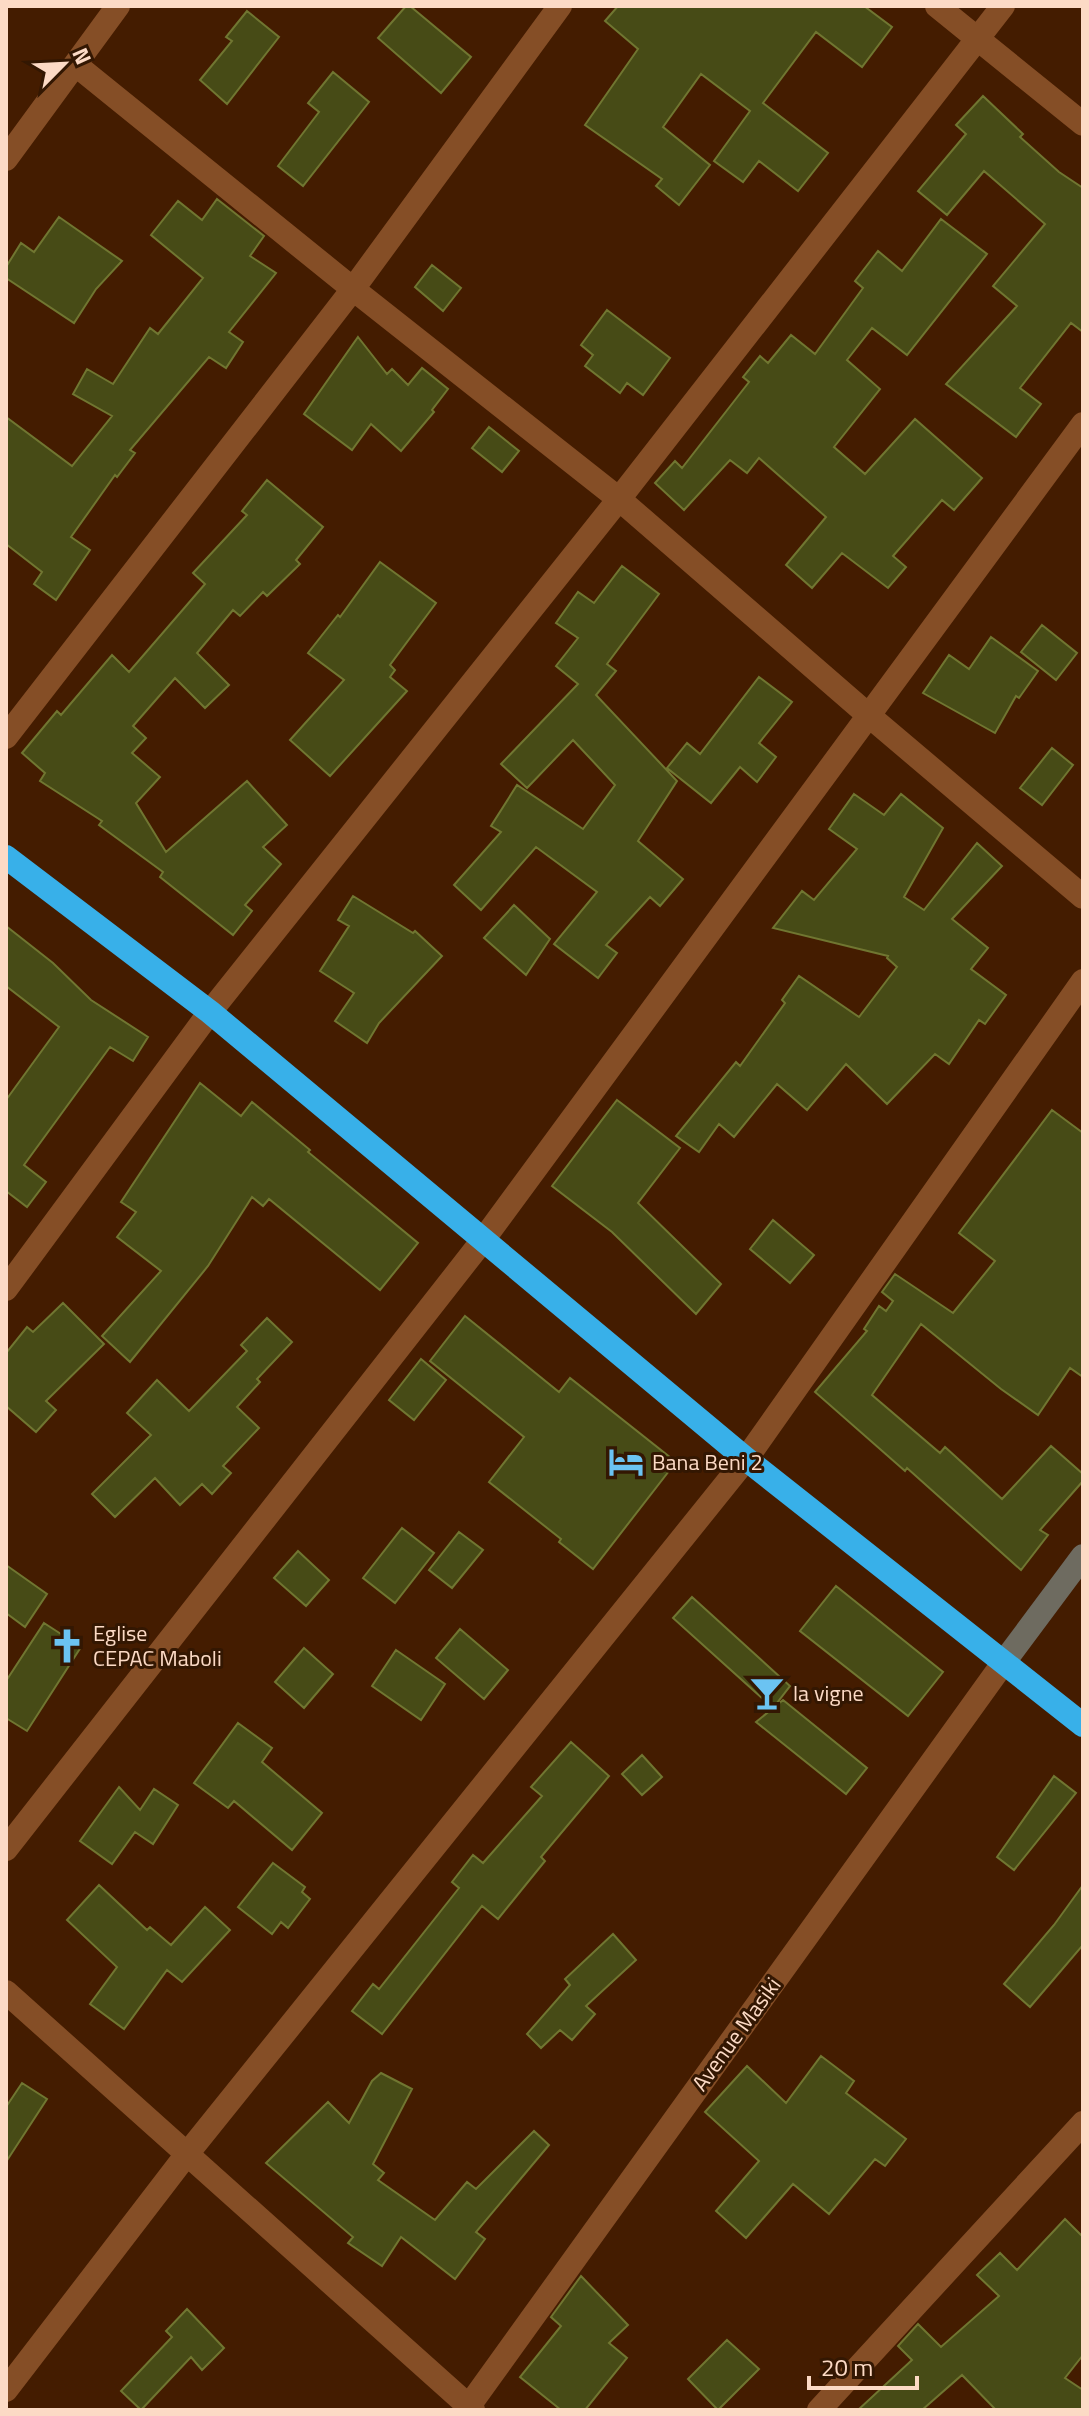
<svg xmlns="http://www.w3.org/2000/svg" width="1089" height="2416" viewBox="0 0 1089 2416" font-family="'Titillium Web',sans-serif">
<rect width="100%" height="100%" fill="#441c00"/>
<!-- building -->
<path fill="#474b16" stroke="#707631" stroke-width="2" d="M406,6H410L471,57L441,93L378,38Z
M618,6H864L892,27L862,67L816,32L763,103L828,153L798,191L759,161L743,182L714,161L750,111L701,74L663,127L710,165L679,205L656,186L662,179L585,125L638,49L605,21Z
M247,11L279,37L227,104L200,80L232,41L226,37Z
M333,72L369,102L303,186L278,166L319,112L308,103Z
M983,96L1023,134L1020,137L1059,172L1083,188V332L1071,323L1020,388L1041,404L1016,437L946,384L1017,306L993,286L1045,224L984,171L947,215L918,191L966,134L956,125Z
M217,199L264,236L250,256L276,273L229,332L243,342L226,368L209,357L130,450L135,453L117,477L115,475L71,537L90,550L56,600L34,584L42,572L6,544V417L72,466L112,416L73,394L87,369L113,384L150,328L158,334L203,278L151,235L178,201L202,220Z
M59,217L122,261L96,289L74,323L6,278V267L21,243L34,252Z
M941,219L987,254L907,355L872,328L847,360L880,389L834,447L865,474L915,419L982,478L954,510L942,500L893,556L906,567L888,588L842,553L812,588L786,565L826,517L759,458L747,473L730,460L684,510L655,483L675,461L682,468L749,382L743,377L760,356L768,363L791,335L815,354L863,288L855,281L878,251L902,271Z
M432,265L461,288L443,311L415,287Z
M607,310L670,358L643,395L627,383L620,393L585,366L593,355L581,345Z
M358,337L387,374L392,369L408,385L422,368L448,389L432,410L434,412L401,451L371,424L352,450L304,414Z
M489,427L519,451L502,472L472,448Z
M267,480L323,527L296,560L300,564L267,596L263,592L240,616L233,610L197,653L229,685L205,708L175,678L133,726L146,738L132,753L160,777L136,803L166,852L247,781L287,825L263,847L281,864L245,905L252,911L233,935L160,877L163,872L99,825L102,821L40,781L45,773L22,753L57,711L61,715L112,655L129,672L205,584L193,573L247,515L242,511Z
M380,562L436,603L390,665L395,670L390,677L407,691L330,776L290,740L344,680L308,653L338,615L340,617Z
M622,566L659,594L607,664L616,671L596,695L677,781L638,841L683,879L660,906L650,897L606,945L617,953L598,978L554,944L597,892L536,847L481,910L454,885L501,832L491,826L517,785L583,829L615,785L573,740L527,788L501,764L578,684L556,666L578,638L556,623L578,592L594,603Z
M1042,625L1077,653L1056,680L1021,652Z
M991,637L1038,671L1019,698L1016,696L995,733L923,693L949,655L969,669Z
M759,677L792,702L759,743L776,757L757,782L740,767L711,803L667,768L687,743L700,754Z
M1052,748L1073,765L1042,805L1020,788Z
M854,794L884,815L901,794L943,828L904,897L924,910L977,843L1002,866L952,919L988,948L971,969L1006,995L985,1024L979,1020L949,1064L935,1054L887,1104L846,1064L807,1110L777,1084L734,1137L719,1124L699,1152L676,1136L736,1062L740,1066L785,1003L782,1000L799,976L859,1017L897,967L887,958L888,956L773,928L802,891L814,900L857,849L829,829Z
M353,896L413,933L415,931L442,956L379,1023L367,1043L335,1021L354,993L320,971L349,926L338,920Z
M514,905L550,939L526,975L484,938Z
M6,926L53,963L91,1000L148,1037L133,1061L110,1047L24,1165L46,1182L27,1207L6,1191V1100L59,1027L6,986Z
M200,1083L241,1116L252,1102L310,1150L308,1152L418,1243L380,1290L269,1199L263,1206L252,1197L208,1266L130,1362L102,1336L161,1271L117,1237L136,1212L121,1202Z
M617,1100L680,1148L638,1203L721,1284L696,1314L612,1232L552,1186Z
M1052,1110L1083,1133V1377L1070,1368L1038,1415L1001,1389L921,1324L872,1395L940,1453L945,1447L1002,1499L1051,1446L1083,1474V1481L1040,1530L1048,1535L1021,1570L907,1468L905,1471L815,1392L867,1331L864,1329L879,1306L886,1311L893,1301L882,1292L895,1274L953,1313L995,1261L959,1233Z
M773,1220L814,1255L790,1283L750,1249Z
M63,1303L104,1344L46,1401L56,1410L36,1432L6,1406V1353L27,1327L33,1332Z
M465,1316L559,1392L570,1378L676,1462L593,1569L559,1542L561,1539L489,1482L524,1437L430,1361Z
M267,1318L292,1342L257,1379L260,1382L237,1407L259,1428L223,1466L231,1473L212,1494L202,1484L180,1505L155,1478L115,1517L92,1494L151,1435L127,1413L157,1380L189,1411L247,1351L241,1345Z
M421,1359L446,1380L414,1420L389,1400Z
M402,1528L434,1553L395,1603L363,1578Z
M459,1532L483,1550L452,1588L429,1570Z
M298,1551L329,1580L306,1606L274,1578Z
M6,1565L47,1594L25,1627L6,1613Z
M836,1586L943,1672L908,1716L800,1631Z
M692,1597L790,1686L773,1708L673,1618Z
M44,1623L81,1647L27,1731L6,1718V1681Z
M460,1629L508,1670L484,1699L436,1658Z
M304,1648L333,1674L304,1708L275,1682Z
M396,1650L445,1684L421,1720L372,1686Z
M783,1700L867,1768L846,1794L756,1722Z
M238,1723L272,1748L262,1762L322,1813L292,1850L234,1801L228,1808L194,1783Z
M571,1742L609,1776L541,1857L545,1861L498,1919L482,1906L382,2034L352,2011L373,1984L379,1989L459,1888L452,1882L473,1855L483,1863L542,1796L531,1787Z
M642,1755L662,1777L642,1795L622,1774Z
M1054,1776L1076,1793L1014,1870L997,1857Z
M119,1787L140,1810L154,1789L178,1805L153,1844L135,1832L112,1864L80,1841Z
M273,1863L305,1887L302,1892L310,1899L288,1928L281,1922L272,1934L238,1907Z
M99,1885L147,1930L150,1927L171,1945L205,1907L230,1930L182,1982L167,1970L124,2029L90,2004L117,1967L67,1920Z
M1083,1885V1945L1030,2007L1004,1984L1054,1925Z
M613,1934L636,1960L586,2006L595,2014L572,2040L560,2030L541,2048L527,2034L570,1985L565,1979Z
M821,2056L854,2081L846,2093L906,2139L885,2166L875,2159L829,2214L793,2184L746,2238L716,2211L759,2161L705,2112L747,2066L786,2103Z
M381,2073L412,2089L373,2164L384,2173L378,2180L435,2220L467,2182L476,2189L534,2131L549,2145L476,2232L485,2239L455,2279L401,2237L382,2266L348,2243L353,2237L266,2163L328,2102L349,2123L372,2081Z
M22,2083L47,2099L6,2162V2107Z
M1065,2219L1083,2237V2355L1065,2378L1083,2390V2410H996L962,2375L922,2410H858L912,2360L898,2346L918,2324L941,2347L999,2296L977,2275L1000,2253L1017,2270Z
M581,2276L628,2325L609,2343L627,2358L585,2410H561L520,2377L561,2326L551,2317Z
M187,2309L224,2348L202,2370L191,2357L141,2410L121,2391L172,2337L166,2331Z
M727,2340L759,2369L718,2410L688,2379Z"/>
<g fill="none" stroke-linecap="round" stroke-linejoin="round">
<!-- street -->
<path stroke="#854e26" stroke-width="24" d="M937,6L1083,124
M76,65L353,289L619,499L867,714L1083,897
M6,159L118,6
M6,737L353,289L560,6
M6,1289L210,1012L619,499L1003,6
M6,1849L483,1240L1083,424
M6,1992L473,2410
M6,2390L187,2154L746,1459L1083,981
M466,2410L1004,1662
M819,2410L1083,2123"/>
<!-- secondary -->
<path stroke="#6e6b60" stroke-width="24" d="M1004,1662L1083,1556"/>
<!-- highway -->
<path stroke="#38b0e9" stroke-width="24" d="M6,857L210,1012L746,1459L1083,1725"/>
</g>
<!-- icons -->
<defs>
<g id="hotel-bare" transform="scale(2.76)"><path d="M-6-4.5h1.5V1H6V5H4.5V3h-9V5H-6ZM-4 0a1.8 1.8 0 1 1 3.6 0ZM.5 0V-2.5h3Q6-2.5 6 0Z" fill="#6bc3f2" stroke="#331702" stroke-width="2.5" paint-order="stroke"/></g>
<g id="church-bare" transform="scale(2.76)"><path d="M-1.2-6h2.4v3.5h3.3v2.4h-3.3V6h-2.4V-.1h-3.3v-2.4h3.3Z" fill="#6bc3f2" stroke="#331702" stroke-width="2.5" paint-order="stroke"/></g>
<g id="bar-bare" transform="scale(2.76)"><path d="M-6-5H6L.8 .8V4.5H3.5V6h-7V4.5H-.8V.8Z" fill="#6bc3f2" stroke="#331702" stroke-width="2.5" paint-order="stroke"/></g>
</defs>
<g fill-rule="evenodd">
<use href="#hotel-bare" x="626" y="1462"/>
<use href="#church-bare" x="67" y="1646"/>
<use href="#bar-bare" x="767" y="1693"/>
</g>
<g text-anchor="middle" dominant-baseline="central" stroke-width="6" stroke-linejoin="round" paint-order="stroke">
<!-- poi labels -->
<g font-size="22" fill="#fcdac5" stroke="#331702" text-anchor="start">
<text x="652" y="1462">Bana Beni 2</text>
<text x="93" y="1633">Eglise<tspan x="93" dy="25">CEPAC Maboli</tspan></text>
<text x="793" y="1693">la vigne</text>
</g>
<!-- street labels -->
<g font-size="22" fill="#fcdac5" stroke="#331702">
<text transform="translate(736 2034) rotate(-54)">Avenue Masiki</text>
</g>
</g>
<!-- border -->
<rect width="1089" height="2416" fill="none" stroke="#fcdac5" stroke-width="16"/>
<!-- north arrow -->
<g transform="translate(64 64) rotate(66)" stroke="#331702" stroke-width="6" paint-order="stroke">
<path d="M0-6L14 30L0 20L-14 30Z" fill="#fcdac5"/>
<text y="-12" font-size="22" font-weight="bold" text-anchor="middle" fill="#fcdac5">N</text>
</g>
<!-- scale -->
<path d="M809 2376v12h108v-12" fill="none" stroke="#fcdac5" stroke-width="4"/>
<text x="821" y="2376" font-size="24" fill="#fcdac5" stroke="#331702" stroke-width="6" paint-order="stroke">20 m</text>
</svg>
